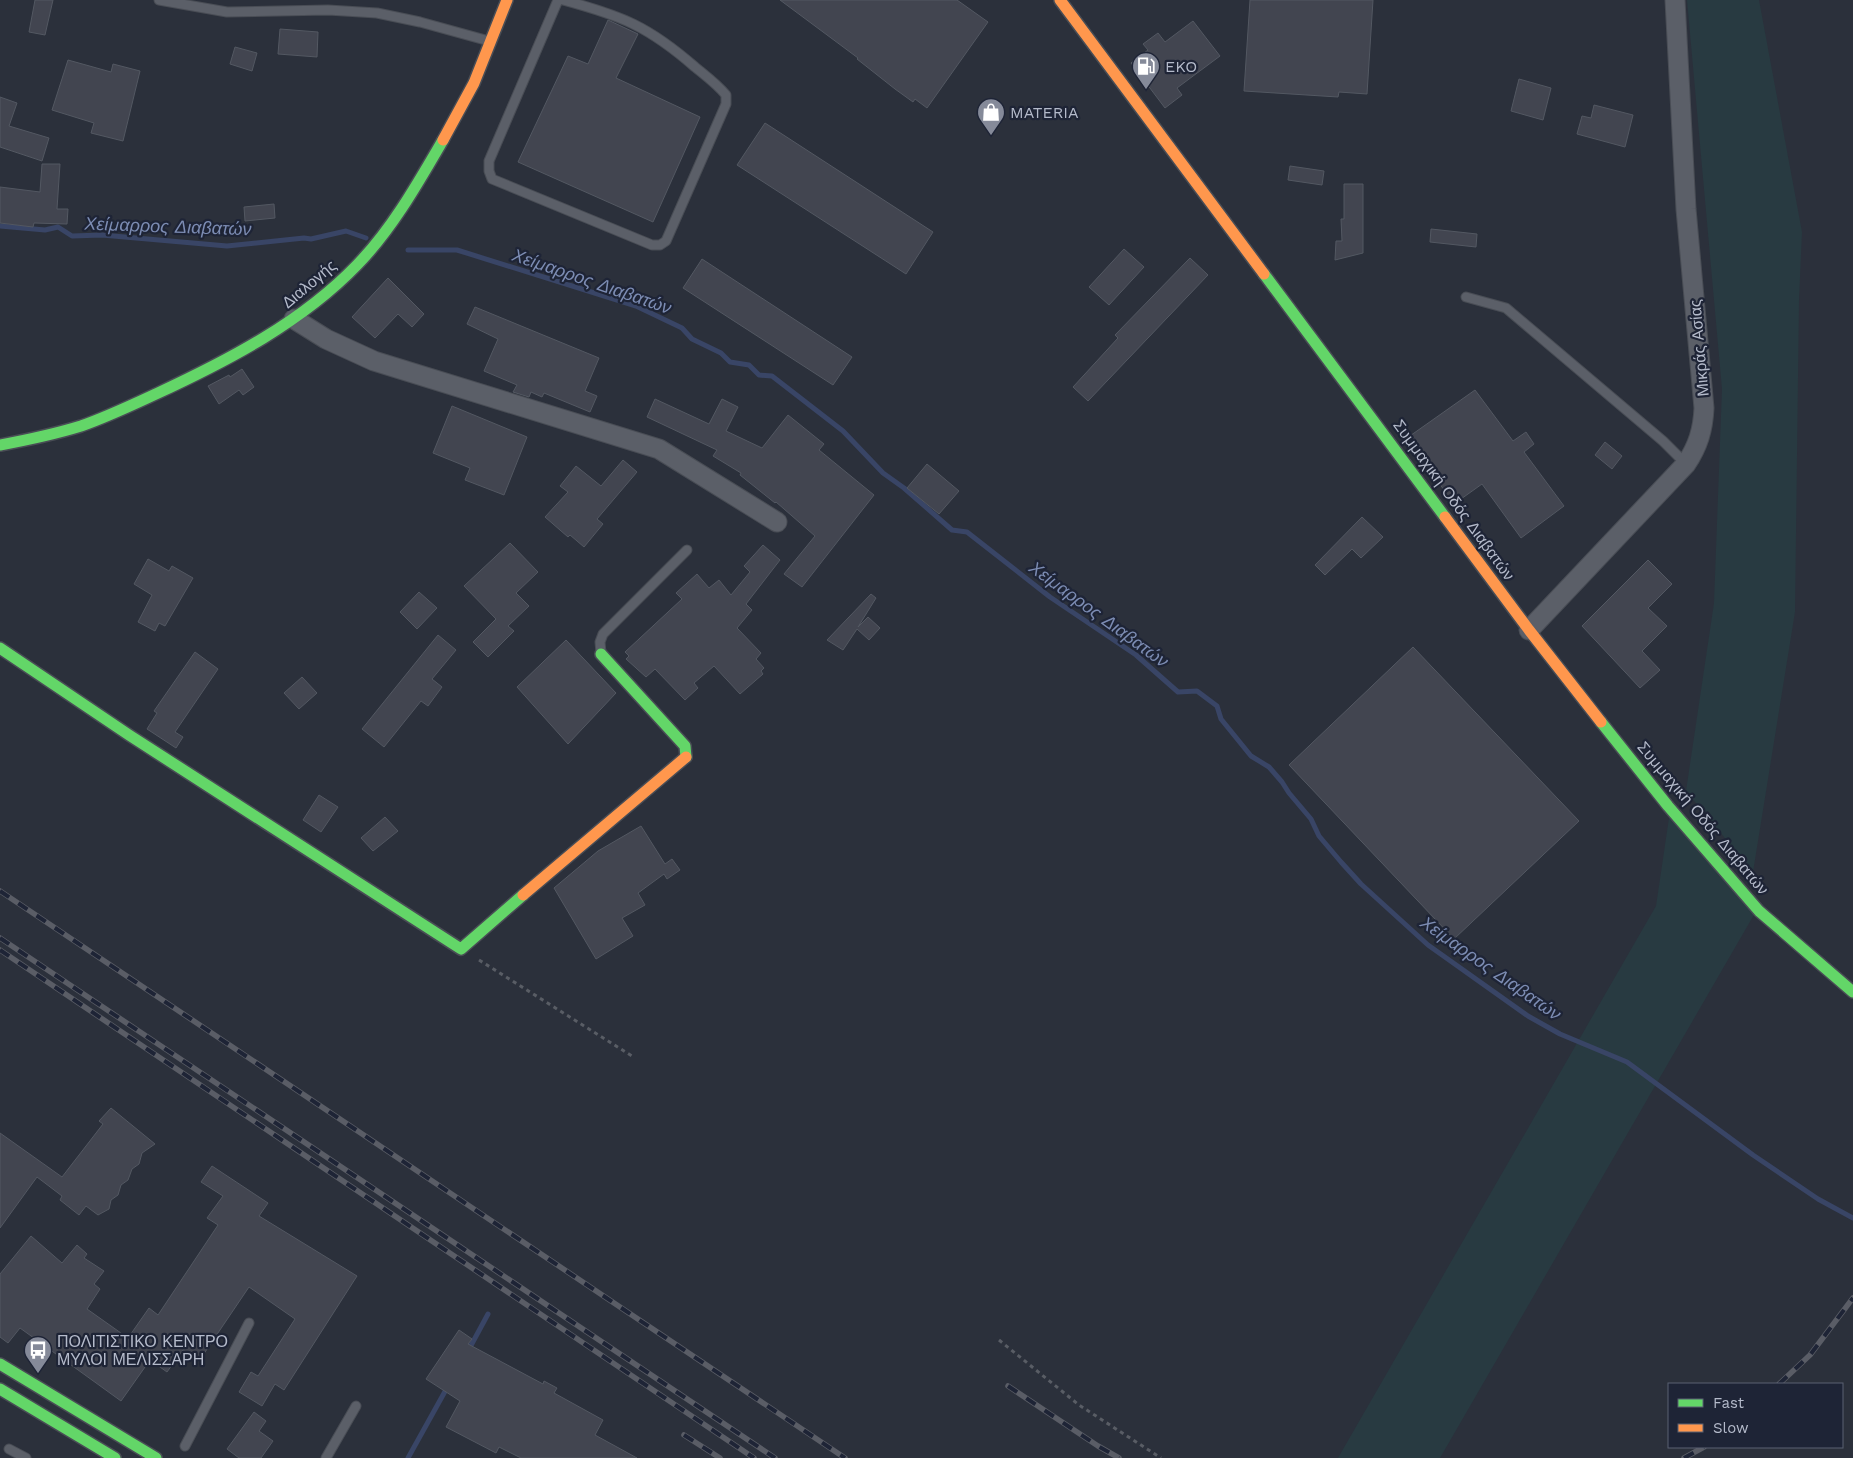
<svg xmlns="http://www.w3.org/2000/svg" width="1853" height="1458" viewBox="0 0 1853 1458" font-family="'Work Sans',sans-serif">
<rect width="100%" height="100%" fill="#2b303b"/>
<!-- green -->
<path fill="#283a41" d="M1687,0H1759L1802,232L1799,300L1795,612L1753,872L1686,791L1714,603L1722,389Z
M1669,818L1755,913L1440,1458H1338L1656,906Z"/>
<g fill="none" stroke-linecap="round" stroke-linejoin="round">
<!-- stream -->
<path stroke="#394566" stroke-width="5" d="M0,226L45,230L58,227L72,236L102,235L227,246L304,238L311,239L346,231L366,238
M408,250H457L636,306L682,328L692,339L721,353L730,362L749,365L759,375L772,376L843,431L883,473L904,488L952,530L967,532L1050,597L1136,655L1178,692L1197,691L1217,706L1221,719L1251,756L1269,767L1282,782L1289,793L1311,819L1319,836L1341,862L1361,884L1428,945L1528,1016L1560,1034L1627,1062L1753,1155L1818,1199L1853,1218
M468,1351L488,1314
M408,1458L448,1386"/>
</g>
<!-- building -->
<path fill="#424550" stroke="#535862" d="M35,0H53L45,35L29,32Z
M780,0H957L988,22L927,108L915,99L913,102L895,89L857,59L858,58Z
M1250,0H1373L1367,94L1339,92L1338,97L1244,91Z
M608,20L638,34L616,78L700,117L653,222L518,162L568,56L588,64Z
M1193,21L1220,56L1177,88L1182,95L1165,108L1131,63L1148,50L1143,44L1158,33L1165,42Z
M280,29L318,32L317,57L278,54Z
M235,47L257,53L252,71L230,64Z
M68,60L111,72L113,64L140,71L123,141L91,133L94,123L52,110Z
M1519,79L1551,88L1543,120L1511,111Z
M0,97L17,103L9,126L49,138L42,161L0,147Z
M1594,105L1633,115L1625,147L1577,134L1582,116L1591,118Z
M765,123L933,232L906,274L737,165Z
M42,164H60L57,209H68L67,224L34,223L33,227L0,223V187L40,192Z
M1290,166L1324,171L1322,185L1288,180Z
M1344,184H1363V253L1335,260L1336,241H1342L1341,219H1344Z
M274,204L275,218L245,221L244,207Z
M1431,229L1477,234L1476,247L1430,242Z
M1124,249L1144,267L1109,305L1089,287Z
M1190,258L1208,275L1088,401L1073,387L1118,338L1115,335Z
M702,259L852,357L833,385L683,288Z
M388,278L424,314L412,327L398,314L375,338L352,317Z
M475,307L599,358L585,391L597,396L590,412L544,393L542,397L531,392L529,397L513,392L517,385L484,371L498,339L467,324Z
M242,369L254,387L243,395L239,390L219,404L208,386L229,375L230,377Z
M1475,390L1513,441L1526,432L1534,444L1524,452L1564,506L1521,538L1482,484L1454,504L1407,438Z
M655,399L709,424L722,399L738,407L726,431L762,448L788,415L824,444L819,450L874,495L802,587L784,574L815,536L776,502L775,503L740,475L741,473L713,456L717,450L647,417Z
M452,406L527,437L504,495L465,480L470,468L433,453Z
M1605,442L1622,456L1612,469L1595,455Z
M623,460L637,472L597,519L603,524L584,547L570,535L568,537L545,517L568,492L560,486L576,466L601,486Z
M927,464L959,491L939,514L907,488Z
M1362,517L1383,537L1361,558L1352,549L1325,575L1315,565Z
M510,543L538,572L516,593L529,606L508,626L514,631L488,657L473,642L496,619L464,586Z
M763,545L780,560L746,604L752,610L737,628L761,653L756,659L764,668L761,671L763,674L740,694L714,666L694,683L698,688L685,700L655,669L646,677L626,659L629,656L625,652L682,599L676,593L697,574L709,588L719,580L731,595L750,572L744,566Z
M148,559L169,571L172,566L193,578L165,626L159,623L155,631L138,622L152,595L134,584Z
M1648,560L1672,584L1648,608L1667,626L1642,651L1660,670L1640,688L1582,626Z
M419,592L437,608L417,629L400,612Z
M871,594L876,598L858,627L868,617L880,628L869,640L857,629L843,650L827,640Z
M438,635L456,650L432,679L442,687L428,706L421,701L384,747L362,729Z
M566,640L616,693L568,744L517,687Z
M1413,647L1579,821L1454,939L1289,765Z
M195,652L218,669L175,732L183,737L176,748L147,729L157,713L154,711Z
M302,677L317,693L299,709L284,693Z
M319,795L338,807L321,832L303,820Z
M385,817L398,831L373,851L361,838Z
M641,826L665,864L672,859L680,870L667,879L664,874L638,893L645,905L622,918L633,936L596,959L554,888L598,851Z
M111,1108L155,1144L142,1153L139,1164L132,1169L128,1180L121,1185L118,1195L111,1200L109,1209L98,1215L86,1206L79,1215L60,1200L62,1196L37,1177L0,1228V1133L62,1177L103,1124L99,1121Z
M212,1166L268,1203L259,1216L357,1276L284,1390L275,1384L262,1406L239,1392L251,1372L258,1376L295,1319L249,1287L199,1361L183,1350L167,1372L150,1360L121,1401L20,1328L8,1343L0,1337V1274L31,1236L62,1263L77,1245L87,1254L84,1258L104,1271L94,1284L100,1289L87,1309L128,1338L149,1308L158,1315L218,1225L207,1218L223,1196L201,1182Z
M459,1330L472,1339L468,1344L543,1384L544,1381L557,1388L554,1393L603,1420L595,1435L637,1458H521L499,1447L496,1453L446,1427L460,1401L426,1379Z
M254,1412L266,1421L259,1431L273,1441L261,1458H239L227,1449Z"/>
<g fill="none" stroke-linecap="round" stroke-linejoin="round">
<!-- lane casing -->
<g stroke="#494d55" stroke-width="11">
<path id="lane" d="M159,0L227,12L328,10L377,13L420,22L489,41
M558,0L489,161V171L492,179L652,245H660L666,241L726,104V95C717,84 706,76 695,67C648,26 622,16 563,0
M1466,297L1506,308L1663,441L1686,464
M601,653L600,642L603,634L687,550
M185,1446L249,1323
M9,1449L26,1458
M326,1458L356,1406"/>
</g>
<!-- street casing -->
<g stroke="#494d55" stroke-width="21">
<path id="street" d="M294,319L326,339L374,361L659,449L777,522
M1529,630L1686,464C1698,446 1703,430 1704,408L1686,209L1675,0"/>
</g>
<!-- fast casing -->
<g stroke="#494d55" stroke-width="14">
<path id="fast" d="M1264,274L1445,517
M0,445C27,440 55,434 81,426C107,417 132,405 158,393C229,360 302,322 357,265C392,229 418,183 443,140
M0,648L129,735L461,949L523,895
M601,654L685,746L686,757
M1601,722L1668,806L1759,911L1853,992
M0,1364L156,1458
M0,1389L115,1458"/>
</g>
<!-- slow casing -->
<g stroke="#494d55" stroke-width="14">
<path id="slow" d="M1060,0L1264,274
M443,140L474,83L507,0
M1445,517L1529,630L1601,722
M523,895L686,757"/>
</g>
<!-- path -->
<path stroke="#595d65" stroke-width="3" stroke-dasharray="4 4" stroke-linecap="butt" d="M479,960L632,1056
M999,1340L1079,1405L1161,1458"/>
<!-- lane -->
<use href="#lane" stroke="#5b5f68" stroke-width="9"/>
<!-- street -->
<use href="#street" stroke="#5b5f68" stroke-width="19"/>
<!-- fast -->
<use href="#fast" stroke="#63d668" stroke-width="11"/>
<!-- slow -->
<use href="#slow" stroke="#ff974d" stroke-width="11"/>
<!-- rail casing -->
<g stroke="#5a5d66" stroke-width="5.5">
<path id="rail" d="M0,891L845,1458
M0,938L775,1458
M0,950L754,1458
M1779,1384L1810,1355L1853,1298
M1008,1386L1098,1446L1119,1458
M684,1435L720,1458
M1684,1458L1704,1447"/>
</g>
<!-- rail -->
<use href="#rail" stroke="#1e2436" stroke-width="4" stroke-dasharray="11" stroke-linecap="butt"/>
</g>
<!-- icons -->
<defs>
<g id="fuel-pin" transform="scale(1.4375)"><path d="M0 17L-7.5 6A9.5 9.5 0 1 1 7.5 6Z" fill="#858a99" stroke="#1e2436"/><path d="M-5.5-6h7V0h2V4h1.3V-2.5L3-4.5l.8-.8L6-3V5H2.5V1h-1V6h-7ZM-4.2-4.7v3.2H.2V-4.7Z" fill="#fff"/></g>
<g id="shop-pin" transform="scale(1.4375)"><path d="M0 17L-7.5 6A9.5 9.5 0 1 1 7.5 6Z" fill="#858a99" stroke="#1e2436"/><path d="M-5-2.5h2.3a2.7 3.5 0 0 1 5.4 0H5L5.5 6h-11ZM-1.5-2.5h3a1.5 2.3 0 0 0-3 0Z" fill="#fff"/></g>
<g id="bus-pin" transform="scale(1.4375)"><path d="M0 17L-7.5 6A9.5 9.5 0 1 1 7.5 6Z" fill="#858a99" stroke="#1e2436"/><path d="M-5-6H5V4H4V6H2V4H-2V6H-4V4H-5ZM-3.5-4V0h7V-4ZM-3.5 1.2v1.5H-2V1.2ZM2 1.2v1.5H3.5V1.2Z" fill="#fff"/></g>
</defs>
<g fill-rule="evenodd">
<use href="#fuel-pin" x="1146" y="66"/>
<use href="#shop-pin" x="991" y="112"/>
<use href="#bus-pin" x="38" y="1350"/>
</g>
<g text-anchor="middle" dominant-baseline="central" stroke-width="4.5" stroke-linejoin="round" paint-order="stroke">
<!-- poi labels -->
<g font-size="16" fill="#b5bbcb" stroke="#1e2436" text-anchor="start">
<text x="1165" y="66">EKO</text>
<text x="1010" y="112">MATERIA</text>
<text x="57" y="1341">ΠΟΛΙΤΙΣΤΙΚΟ ΚΕΝΤΡΟ<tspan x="57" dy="18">ΜΥΛΟΙ ΜΕΛΙΣΣΑΡΗ</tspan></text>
</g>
<!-- street labels -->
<g font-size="16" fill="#b5bbcb" stroke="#1e2436">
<text transform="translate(309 284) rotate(-40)">Διαλογής</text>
<text transform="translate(1699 348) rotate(-95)">Μικράς Ασίας</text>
<text transform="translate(1454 500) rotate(54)">Συμμαχική Οδός Διαβατών</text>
<text transform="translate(1703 818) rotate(50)">Συμμαχική Οδός Διαβατών</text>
</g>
<!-- water labels -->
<g font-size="18" font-style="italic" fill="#7c8cb3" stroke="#1e2436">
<text transform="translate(168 226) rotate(2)">Χείμαρρος Διαβατών</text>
<text transform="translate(592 281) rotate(19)">Χείμαρρος Διαβατών</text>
<text transform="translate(1099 614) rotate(36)">Χείμαρρος Διαβατών</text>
<text transform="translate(1491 968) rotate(35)">Χείμαρρος Διαβατών</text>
</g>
</g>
<!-- legend -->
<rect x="1668" y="1383" width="175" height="65" fill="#1e2436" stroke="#5a6072"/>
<rect x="1678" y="1399" width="25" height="8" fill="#63d668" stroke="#5a6072"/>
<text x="1713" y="1408" font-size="15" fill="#b5bbcb">Fast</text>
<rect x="1678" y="1424" width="25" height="8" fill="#ff974d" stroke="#5a6072"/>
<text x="1713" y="1433" font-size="15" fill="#b5bbcb">Slow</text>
</svg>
